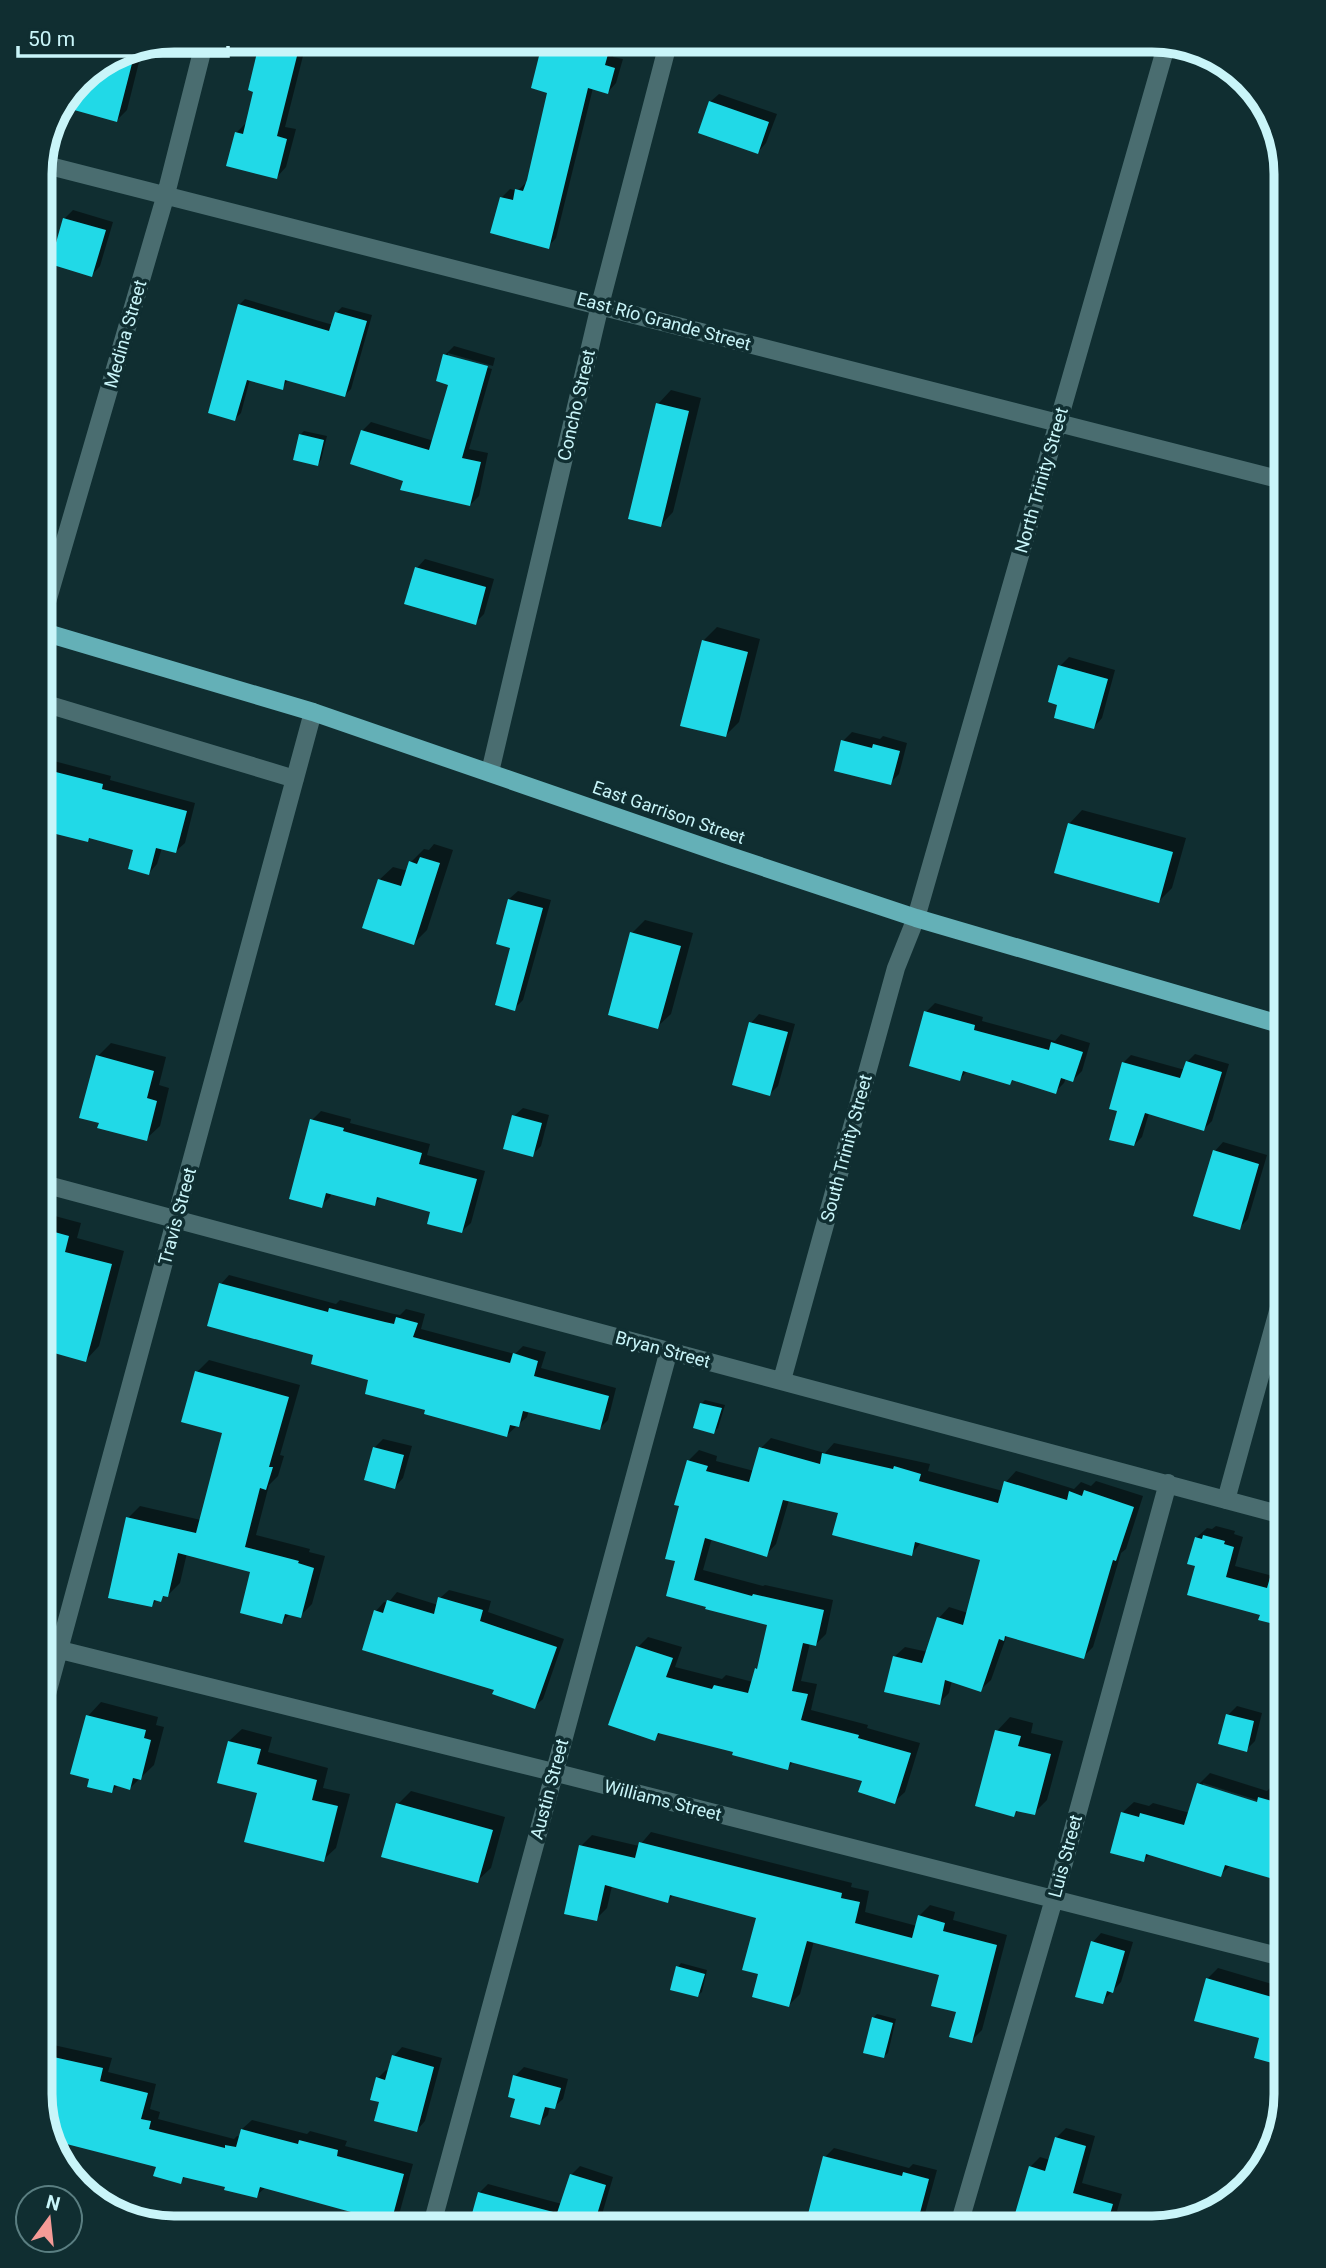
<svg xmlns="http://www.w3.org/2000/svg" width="1326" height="2268" viewBox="0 0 1326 2268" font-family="Roboto,sans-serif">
<rect width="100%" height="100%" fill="#102e31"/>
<!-- shadow -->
<path fill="#0007" fill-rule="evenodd" d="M261,40H307L285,127L296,129L286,167L277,177L236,133L246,123L255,90Z
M545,40H617L613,57L623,59L616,83L608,92L593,88L556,238L548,247L501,198L510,189L517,191L527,182L550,91Z
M143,46L127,110L117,120L68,106L80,79L124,50Z
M719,94L777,114L766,143L758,152L710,102Z
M73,210L113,222L100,266L92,275L64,219Z
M245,299L333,325L336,313L342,307L372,315L351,389L345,395L289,379L282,388L250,379L241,413L235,419L239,305Z
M454,346L495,358L493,366L448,353V357L492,369L469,449L488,453L479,496L470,505L405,479L362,431L371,422L434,441L450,383L445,355Z
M671,390L701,398L673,512L660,526L658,404Z
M304,431L327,436L321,460L317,464L300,435Z
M425,559L494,579L484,614L475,623L417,568Z
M717,627L760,639L739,722L725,736L703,641Z
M1069,657L1115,670L1102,718L1094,727L1060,666Z
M852,732L880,739L883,736L907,743L899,774L890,783L843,741Z
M40,748L52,751L50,760L111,776L110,780L195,803L185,843L176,851L162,848L157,864L149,873L135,848L91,837L88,840L40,828Z
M1082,810L1186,838L1172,888L1159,901L1069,824Z
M434,844L453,850L427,930L414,943L379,880L393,867L408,871L411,862L424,849L429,850Z
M1286,871V901L1278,899Z
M518,891L551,900L523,1000L514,1009L509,899Z
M645,920L693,933L671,1014L657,1027L632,933Z
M935,1003L983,1017L982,1021L1055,1041L1061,1034L1090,1043L1082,1071L1073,1080L1066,1078L1064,1083L1055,1092L1014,1079L1010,1083L967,1071L960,1079L926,1012Z
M759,1014L795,1024L778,1086L770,1094L751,1023Z
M111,1043L166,1057L159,1085L169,1088L160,1126L146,1139L98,1056Z
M1195,1054L1229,1064L1212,1121L1204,1129L1149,1113L1142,1137L1134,1145L1119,1110L1123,1063L1131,1055L1185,1070L1187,1062Z
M523,1108L549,1115L541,1146L532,1155L514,1116Z
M321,1111L351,1119L350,1123L430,1144L427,1155L485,1171L471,1223L462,1231L432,1210L381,1197L374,1204L332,1192L330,1197L321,1206L312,1120Z
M1223,1142L1267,1155L1248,1219L1239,1228L1215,1151Z
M40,1212L81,1223L77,1238L124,1251L99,1346L86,1360L57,1321L40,1317Z
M229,1275L336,1304L340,1300L394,1314L400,1315L406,1309L425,1314L421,1329L515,1354L523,1346L546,1352L541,1368L616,1388L608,1420L600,1428L529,1410L527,1417L507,1435L427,1409L371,1379L315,1354L221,1284Z
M209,1360L300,1385L280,1455L284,1456L278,1476L269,1485L256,1535L310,1549L309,1552L325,1556L312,1604L300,1616L290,1614L282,1622L252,1571L187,1553L180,1583L168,1595L158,1599L152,1605L128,1518L140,1506L201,1520L224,1431L197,1372Z
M705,1400L725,1405L718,1428L714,1432L702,1403Z
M771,1438L825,1453L834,1443L930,1464L928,1471L1003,1491L1006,1482L1016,1471L1074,1489L1081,1482L1091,1486L1096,1481L1143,1496L1126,1549L1121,1553L1093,1647L1083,1657L1007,1635L991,1680L980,1690L952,1680L949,1693L939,1703L894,1657L905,1647L928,1652L939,1618L949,1607L968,1613L982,1558L921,1543L911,1554L840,1512L789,1500L776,1544L766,1555L712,1538L703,1570L763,1586L765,1585L833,1600L826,1634L816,1644L810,1643L801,1681L817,1684L811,1710L868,1725L867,1728L920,1743L905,1792L894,1802L864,1780L794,1761L788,1768L735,1751L661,1732L655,1739L638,1647L648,1637L682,1647L675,1667L722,1679L726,1675L753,1682L756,1669L760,1666L769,1623L708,1608L677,1560L681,1505L688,1461L699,1450L717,1456L716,1461L754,1471L761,1448Z
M383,1439L412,1446L403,1478L395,1487L374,1448Z
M1216,1526L1235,1531L1234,1534L1243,1537L1235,1566L1273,1576L1262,1614L1197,1565L1196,1538L1207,1528L1212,1529Z
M449,1590L491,1601L488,1612L564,1639L543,1699L534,1707L496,1689L376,1611L384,1602L388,1603L397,1592L438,1605L440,1598Z
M101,1702L158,1717L156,1725L164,1727L154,1765L130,1788L118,1785L112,1791L88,1716Z
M1237,1706L1262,1713L1255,1741L1246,1750L1228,1715Z
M1010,1717L1033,1723L1031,1733L1063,1741L1047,1800L1034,1813L1019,1810L1014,1815L997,1731Z
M242,1729L272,1737L268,1752L328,1768L323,1788L350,1794L336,1848L323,1860L259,1791L229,1741Z
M1210,1773L1267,1791L1271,1787L1286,1792V1864L1279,1871L1276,1870L1269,1876L1231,1865L1220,1875L1150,1854L1143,1861L1123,1812L1134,1802L1149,1806L1153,1803L1190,1813L1199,1784ZM1203,1783L1266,1803L1265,1806L1203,1786Z
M411,1791L505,1817L491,1868L477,1881L398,1804Z
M651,1832L852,1883L851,1887L869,1891L865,1912L917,1926L919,1916L930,1905L955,1912L953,1920L1007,1935L982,2030L971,2041L942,1973L814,1941L800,1994L789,2005L760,1973L758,1917L674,1894L668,1901L612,1886L607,1908L596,1919L581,1846L592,1835L639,1846Z
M1101,1933L1133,1942L1121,1982L1102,2002L1093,1942Z
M681,1963L707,1970L702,1992L698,1995L678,1967Z
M1218,1968L1286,1988V2065L1208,1978Z
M877,2014L896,2019L888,2053L884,2056L873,2018Z
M40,2042L112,2058L108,2072L156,2084L150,2109L160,2112L158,2119L234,2139L237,2136L240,2137L242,2129L252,2120L307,2134L310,2131L347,2141L345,2146L413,2164L400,2211L390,2221L266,2187L256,2196L227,2186L186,2176L180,2182L40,2093Z
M402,2047L442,2058L425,2121L417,2130L381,2101L378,2078L386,2070L390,2071L394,2056Z
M524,2067L568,2079L563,2099L554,2107L550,2106L548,2115L539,2123L517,2098L515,2076Z
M1066,2128L1095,2136L1082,2183L1122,2194L1117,2211L1164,2225L1151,2228H1013L1030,2167L1040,2157L1050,2160L1056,2138Z
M834,2148L909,2168L913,2164L937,2170L921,2228H868L825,2157Z
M580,2166L613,2177L598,2228H470L479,2193L488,2184L562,2204L571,2175Z"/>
<!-- building -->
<path fill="#21d9e7" d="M260,40H301L277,136L287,139L277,179L226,166L235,132L243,134L253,92L248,90Z
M543,40H612L605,65L615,68L608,94L588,88L549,249L490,233L500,197L513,200L515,189L523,191L527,180L547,93L531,88Z
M136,48L117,122L67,108L80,79L124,50Z
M709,101L769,122L758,154L698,133Z
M63,218L106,230L92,277L50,264Z
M238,304L329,331L335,312L367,321L345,397L285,380L283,390L247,380L235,421L208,413Z
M443,354L488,366L462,458L481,462L470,506L400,490L403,481L350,464L361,430L429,450L448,385L436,381Z
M656,403L689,411L661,527L628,519Z
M299,434L324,440L318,466L293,460Z
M415,567L486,587L476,625L404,604Z
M702,640L748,652L726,737L680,726Z
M1058,665L1108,679L1094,729L1054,718L1057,705L1048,702Z
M841,740L872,748L873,744L900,751L891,785L834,771Z
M40,768L103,784L102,789L187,811L176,853L156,848L149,875L128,869L133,850L89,838L88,842L40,830Z
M1068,823L1173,852L1159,903L1054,873Z
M420,857L440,863L414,945L362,928L378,879L401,886L409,861L417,864Z
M508,899L543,908L515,1011L495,1005L510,948L496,944Z
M630,932L681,946L658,1029L608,1015Z
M924,1011L975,1025L974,1030L1049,1050L1051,1042L1083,1052L1073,1082L1061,1078L1056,1094L1012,1080L1010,1085L963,1071L960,1081L909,1066Z
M749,1022L788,1032L770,1096L732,1085Z
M96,1055L154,1071L147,1098L157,1101L147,1141L97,1128L99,1123L79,1118Z
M1186,1061L1222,1072L1204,1131L1145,1113L1134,1146L1109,1140L1117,1111L1109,1109L1122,1062L1180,1078Z
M512,1115L542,1123L533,1157L503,1149Z
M310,1119L344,1128L343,1131L422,1153L419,1164L477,1179L462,1233L427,1224L430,1212L377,1197L375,1206L326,1193L322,1208L289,1199Z
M1213,1150L1259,1164L1240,1230L1193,1216Z
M40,1228L69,1236L65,1252L112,1264L86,1362L47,1351L55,1323L40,1319Z
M219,1283L328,1312L329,1308L385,1322L394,1324L396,1317L418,1323L413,1337L510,1363L513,1353L538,1361L534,1376L609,1396L600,1430L523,1411L519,1427L510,1425L507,1437L424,1414L425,1410L365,1394L368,1380L311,1364L313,1355L207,1326Z
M195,1371L289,1397L269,1467H273L266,1490L260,1488L245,1547L299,1561L298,1563L314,1568L301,1618L285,1614L282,1624L240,1613L250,1572L178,1553L168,1597L163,1596L161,1602L154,1600L152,1607L108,1598L126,1517L196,1533L222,1433L181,1422Z
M700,1403L722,1408L714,1434L693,1428Z
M373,1447L404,1455L395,1489L364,1480Z
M759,1447L820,1464L822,1453L893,1469L894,1466L921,1474L919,1481L998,1503L1004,1481L1067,1500L1069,1491L1082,1496L1084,1490L1134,1507L1116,1561L1113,1560L1084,1659L1005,1636L1004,1641L999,1639L981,1692L945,1680L940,1705L884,1692L893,1656L922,1663L937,1617L963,1625L980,1560L915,1542L912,1556L832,1535L838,1513L783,1500L767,1557L705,1538L694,1580L752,1596L753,1594L824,1610L816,1646L803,1643L792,1691L808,1694L801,1720L859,1735L858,1738L911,1753L895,1804L858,1792L862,1781L790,1762L788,1770L732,1755L733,1752L658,1733L655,1741L608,1725L636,1646L673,1658L666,1677L712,1689L714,1685L748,1693L755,1668L757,1669L767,1625L705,1609L706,1607L666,1596L675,1561L665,1559L679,1506L674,1505L687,1460L708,1466L706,1471L749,1482Z
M1203,1535L1225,1541L1224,1544L1234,1547L1226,1577L1267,1588L1279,1546L1286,1547V1627L1258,1620L1260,1615L1187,1595L1195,1566L1187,1564L1195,1537L1202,1539Z
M438,1597L483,1610L480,1621L557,1647L535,1709L492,1694L494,1690L362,1650L374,1610L383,1613L387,1600L434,1614Z
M1226,1714L1254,1721L1247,1752L1218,1744Z
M86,1715L146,1730L144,1738L151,1740L141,1780L133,1778L130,1790L114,1785L112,1793L87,1787L89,1779L70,1774Z
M995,1730L1021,1736L1018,1746L1051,1754L1035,1815L1016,1811L1014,1817L975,1806Z
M228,1741L261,1749L257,1764L317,1780L312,1800L338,1806L324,1862L244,1842L257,1793L217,1783Z
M1197,1783L1257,1802L1258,1797L1286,1805V1851L1280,1873L1272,1871L1270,1878L1225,1865L1221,1877L1146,1854L1144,1862L1110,1853L1121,1812L1139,1817L1140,1813L1184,1825Z
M396,1803L493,1830L478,1883L381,1857Z
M639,1842L842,1893L841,1898L860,1902L855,1923L912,1938L918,1915L945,1923L943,1931L997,1945L972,2043L949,2037L956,2012L931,2006L939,1975L807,1941L789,2007L752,1997L758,1974L742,1970L756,1918L670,1895L668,1903L605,1885L597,1921L564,1914L579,1845L635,1858Z
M1091,1941L1125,1951L1113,1993L1107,1991L1103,2004L1075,1997Z
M676,1966L705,1974L698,1997L670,1990Z
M1206,1978L1286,2001V2067L1254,2058L1259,2038L1194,2021Z
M872,2017L893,2023L884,2058L863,2053Z
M40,2054L103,2068L100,2081L148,2093L141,2119L151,2121L149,2129L225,2148V2145L236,2147L241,2129L298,2144L299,2140L338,2150L337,2156L404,2174L391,2223L260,2187L257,2198L224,2190L225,2187L183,2177L181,2184L153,2176L156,2167L51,2140L40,2093Z
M392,2055L434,2067L417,2132L374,2121L379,2102L370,2100L376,2077L385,2080Z
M513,2075L561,2088L555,2109L545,2107L540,2125L510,2117L515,2099L508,2097Z
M1055,2137L1086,2146L1073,2193L1113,2204L1106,2228H1016L1019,2218L1014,2217L1029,2166L1045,2171Z
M823,2156L902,2176L903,2172L929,2179L916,2228H861L808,2214Z
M570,2174L606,2185L593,2228H468L478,2192L557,2213Z"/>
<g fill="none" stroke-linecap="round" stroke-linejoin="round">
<!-- minor -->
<path stroke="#4a6d70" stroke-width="18" d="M42,164L1286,481
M40,626L166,194L205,40
M40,702L295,779
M490,772L600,305L669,40
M40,1183L1286,1516
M782,1380L896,968L916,918L1167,43
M1226,1500L1286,1282
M40,1645L553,1772L1286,1958
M40,1720L313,712
M431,2228L669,1350
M958,2228L1054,1899L1168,1483"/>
<!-- major -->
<path stroke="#64b0b7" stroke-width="18" d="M40,631L313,712L727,855L916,918L1286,1026"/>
</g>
<g text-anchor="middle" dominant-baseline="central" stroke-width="7" stroke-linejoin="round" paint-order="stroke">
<!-- street labels -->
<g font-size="18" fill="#c9f5f9" stroke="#102e31">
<text transform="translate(664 321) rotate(15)">East Río Grande Street</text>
<text transform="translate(125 334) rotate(-74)">Medina Street</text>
<text transform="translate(576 405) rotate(-77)">Concho Street</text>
<text transform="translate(1041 480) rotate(-74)">North Trinity Street</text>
<text transform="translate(669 812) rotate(19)">East Garrison Street</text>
<text transform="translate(846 1148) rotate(-75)">South Trinity Street</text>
<text transform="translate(177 1216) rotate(-75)">Travis Street</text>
<text transform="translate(663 1349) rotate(15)">Bryan Street</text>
<text transform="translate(549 1789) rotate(-75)">Austin Street</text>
<text transform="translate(663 1800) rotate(14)">Williams Street</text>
<text transform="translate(1065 1856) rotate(-75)">Luis Street</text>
</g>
</g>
<!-- crop -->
<path d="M0 0H1326V2268H0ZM174 52H1152A122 122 0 0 1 1274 174V2094A122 122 0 0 1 1152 2216H174A122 122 0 0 1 52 2094V174A122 122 0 0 1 174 52Z" fill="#102e31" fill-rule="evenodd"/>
<path fill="none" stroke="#c9f5f9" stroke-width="9" d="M174 52H1152A122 122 0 0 1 1274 174V2094A122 122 0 0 1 1152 2216H174A122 122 0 0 1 52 2094V174A122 122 0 0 1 174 52Z"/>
<!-- north arrow -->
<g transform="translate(49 2219) rotate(15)"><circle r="33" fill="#102e31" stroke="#5a7e81" stroke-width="2"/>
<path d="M0-5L12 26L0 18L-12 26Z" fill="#f59b97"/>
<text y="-10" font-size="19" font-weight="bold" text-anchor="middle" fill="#c9f5f9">N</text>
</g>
<!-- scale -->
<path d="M18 46v10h210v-10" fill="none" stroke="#c9f5f9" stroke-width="3.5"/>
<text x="28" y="46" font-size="21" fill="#c9f5f9" stroke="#102e31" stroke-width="5" paint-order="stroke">50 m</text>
</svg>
